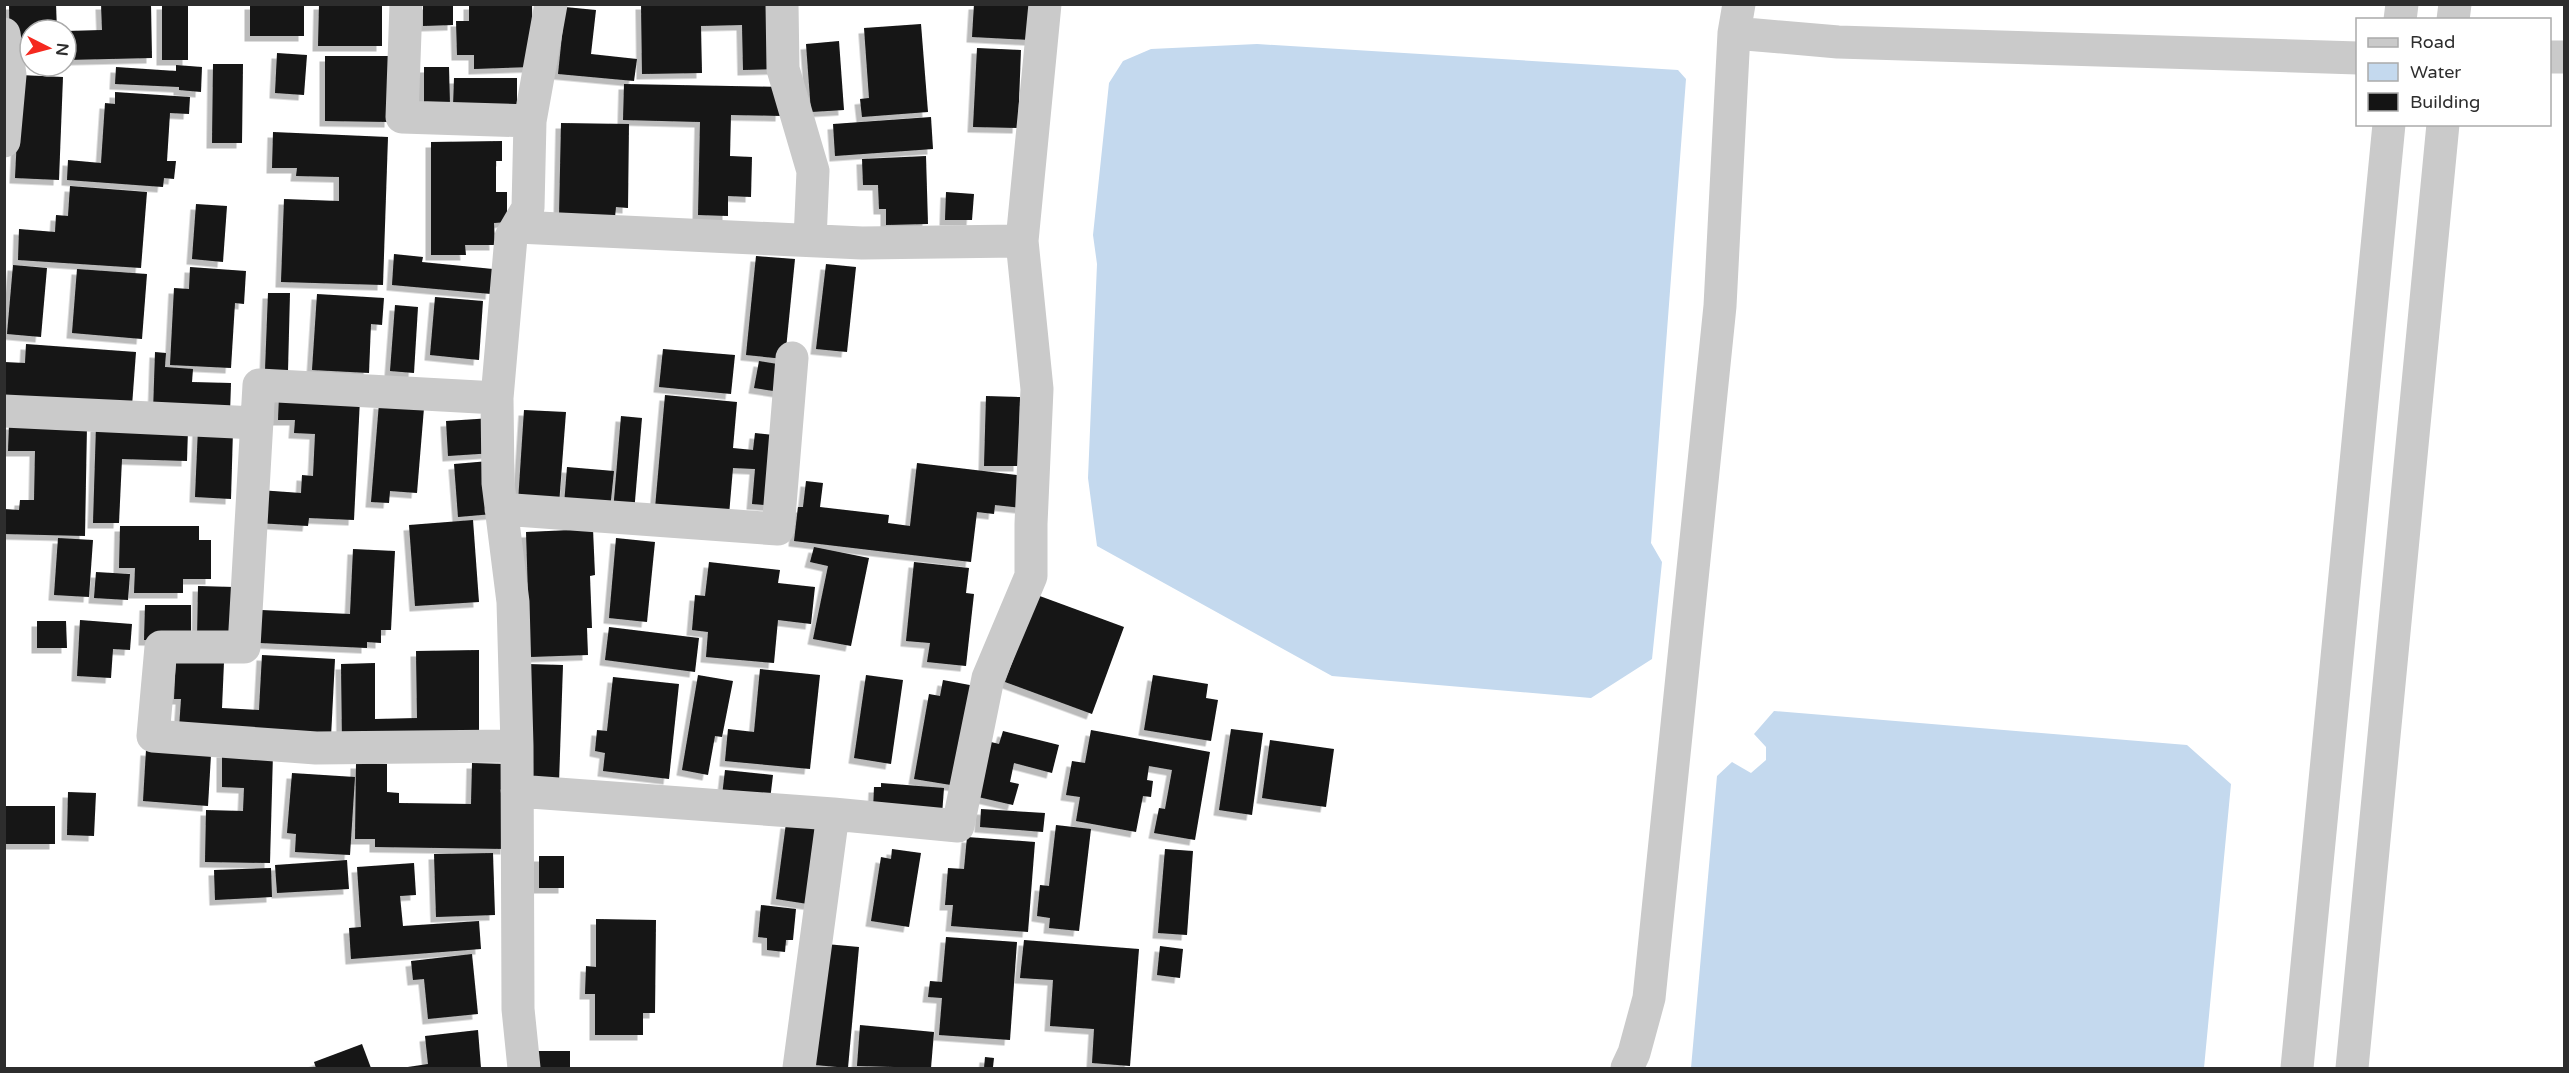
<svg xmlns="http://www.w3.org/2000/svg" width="2569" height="1073" viewBox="0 0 2569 1073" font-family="'Varela Round',sans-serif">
<defs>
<filter id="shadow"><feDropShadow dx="-5.5" dy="5.5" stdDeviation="0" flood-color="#0004"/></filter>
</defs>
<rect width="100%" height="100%" fill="#fff"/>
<!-- water -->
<path fill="#c4d9ee" d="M1257,44L1678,70L1686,79L1651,543L1662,562L1652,659L1591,698L1332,676L1097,546L1088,478L1097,264L1093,235L1109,83L1123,61L1151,49Z
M1774,711L2187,745L2231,784L2204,1068H1691L1717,776L1732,762L1751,773L1766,760V747L1754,734Z"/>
<!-- building -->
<path fill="#141414" filter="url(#shadow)" d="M9,4H56L57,30H30V61L10,62Z
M101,4H151L152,58L66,60V31L102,30Z
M162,4H188V60H162Z
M250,4H304V36H250Z
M319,4H382V46H318Z
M423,4H453V25L423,26Z
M469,4H532L533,67L474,69V55H457L456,21H469Z
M641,4H777L778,69L743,70L742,25L701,26L702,73L642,74Z
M974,4H1033L1031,40L972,37Z
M565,7L596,10L591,54L637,59L634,81L558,74Z
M921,24L928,112L862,117L860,99L869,98L864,28Z
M839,41L844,110L811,112L806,44Z
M977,48L1021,50L1018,128L973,127Z
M277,53L307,55L304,95L275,93Z
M325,56H391L390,122L325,121Z
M213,64H243L242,143H212Z
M176,65L202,67L201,92L179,90V87L115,84L116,67L176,71Z
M424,67H449L450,105H424Z
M20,75L63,77L59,180L15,178Z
M454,78H517V107H453Z
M624,84L782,87L781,116L731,115L730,156L752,157L751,197L728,196V216L698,215L700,122L623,120Z
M115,92L190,97L189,114L170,113L167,161H176L174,179L164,178L163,187L67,180L68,160L101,163L105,103L115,104Z
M931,117L933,149L835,156L833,124Z
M561,123L629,124L628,208L616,207L615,217L559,216Z
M273,132L388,137L383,285L281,282L284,199L339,201V177L296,176L297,168H272Z
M502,141V161H496V192H507V222L494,223L495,245H465L466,255H431V142Z
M926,156L928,224L886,225V209H879L878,185H863L862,159Z
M70,186L147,192L141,268L18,260L19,229L55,232L56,215L68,216Z
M946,192L974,194L972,220H945Z
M196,204L227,206L223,262L192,259Z
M394,254L423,257L422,262L493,269L491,294L392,285Z
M756,256L795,259L785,359L746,355Z
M826,264L856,267L847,352L816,349Z
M13,265L47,268L41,337L7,334Z
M190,267L246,271L244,304L235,303L231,368L170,365L174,288L189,289Z
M77,269L147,274L142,339L72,333Z
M268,293H290L288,371L265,370Z
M317,294L384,298L382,325L371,324L369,373L312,370Z
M435,297L483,301L479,360L430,355Z
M395,305L418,307L414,373L390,371Z
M26,344L136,352L132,406L4,396V362L25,363Z
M663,349L735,355L731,394L659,387Z
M155,352L166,353L165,367L193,369L192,382L231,383L230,414L153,412Z
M759,361L784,365L780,392L754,388Z
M279,395L360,399L354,520L309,518L308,526L257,523L259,490L301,493L302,475L313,476L315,434L294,433L295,420H278Z
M665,395L737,402L733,448L753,450L755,433L783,436L777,506L752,504L755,469L733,468L729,515L655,508Z
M986,396L1020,397L1019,466H984Z
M379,403L424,408L417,493L390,491L389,503L371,502Z
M524,410L566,412L559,505L518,502Z
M621,416L642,418L634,513L613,512Z
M492,418L494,453L448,456L446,421Z
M9,424L87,425L85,536L4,534V509L19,510L20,500H34L35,451H8Z
M96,426L188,429L187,461L122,459L119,523H93Z
M198,428L233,430L231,499L195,497Z
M489,461L493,514L458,517L454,464Z
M917,463L1026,476L1022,508L995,505L994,514L977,512L971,562L794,541L798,507H803L806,481L823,483L820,507L889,515L888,523L910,526Z
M567,467L614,471L610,509L564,505Z
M473,520L479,602L415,606L409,525Z
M120,526H199V540H211V579H183V593H134L135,568H119Z
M593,529L595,575L590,576L592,628H587L588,655L530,657L526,532Z
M58,538L93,540L89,597L54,595Z
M616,538L655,542L647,622L609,618Z
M814,547L869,558L851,646L813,639L828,566L810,562Z
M353,549L395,551L391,630H381V643L367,642V648L260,643L261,610L350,614Z
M709,562L780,570L778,583L815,587L811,624L778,620L774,663L706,657L708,632L692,630L695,595L705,596Z
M914,562L969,568L966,593L974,594L966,666L927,662L930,643L906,641Z
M96,572L130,574L128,600L94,598Z
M198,586L234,587L233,641L197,640Z
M1037,595L1124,627L1092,714L1005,682Z
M145,605H191V641L144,640Z
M80,620L132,624L130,650L113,649L111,678L77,676Z
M37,621H66L67,648H37Z
M609,627L699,638L695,672L605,660Z
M479,650V739L342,742L341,664L375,663V719L417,718L416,651Z
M262,655L335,659L331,737L179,728L181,699H174L176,659L224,662L222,708L259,710Z
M527,664L563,665L559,783L525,782Z
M760,669L820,675L810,769L725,761L728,729L754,732Z
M698,675L733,681L722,737L715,736L708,775L682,770Z
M866,675L903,680L891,764L854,758Z
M1153,675L1208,684L1206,698L1218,700L1211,741L1144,730Z
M613,677L679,684L669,779L603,771L605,753L595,751L597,730L607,731Z
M943,680L975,686L957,786L914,779L929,694L940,696Z
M1231,729L1263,733L1252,815L1219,810Z
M1091,730L1210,752L1195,840L1154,833L1159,808L1165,809L1172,770L1149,766L1147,780L1153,781L1151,797L1143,796L1136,832L1076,821L1080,797L1066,795L1072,761L1085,763Z
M1003,731L1059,745L1052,773L1014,763L1010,782L1019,784L1013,805L978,797L991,742L999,744Z
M1270,740L1334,749L1326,807L1262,798Z
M146,750L211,755L208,806L143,801Z
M222,752L273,753L270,863L205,862L206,810L243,811L244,788L222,787Z
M356,763L387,764V792L399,793V803L471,804L472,763L507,764L506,849L375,847V839H355Z
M725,770L773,775L770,800L722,796Z
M292,773L355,777L350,855L295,852L296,834L287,833Z
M881,783L944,788L942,815L873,810L874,787H881Z
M68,792L96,793L94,836L67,835Z
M4,806H55V844H4Z
M981,809L1045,813L1043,832L980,827Z
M786,823L825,828L814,905L776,899Z
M1056,825L1091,829L1079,931L1049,928L1050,918L1037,916L1040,885L1049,886Z
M967,837L1035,842L1028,932L951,926L953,905H945L948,868L964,869Z
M892,849L921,853L909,927L871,921L881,857L891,859Z
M1165,849L1193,851L1187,935L1158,933Z
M493,853L495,915L436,917L434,854Z
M539,856H564V888H539Z
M347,860L349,889L277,893L275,865Z
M414,863L416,895L400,896L403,926L479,921L481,949L351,959L349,928L361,927L357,867Z
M271,868L272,897L215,900L214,870Z
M761,905L796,909L793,940H786L785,952L767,950V938L758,937Z
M596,919L656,920L655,1013H643V1035H595V994H585L586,966L596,967Z
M946,937L1017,942L1010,1040L939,1035L942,998L928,997L930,981L942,982Z
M1024,940L1139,949L1130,1066L1092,1063L1094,1029L1050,1026L1053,980L1020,978Z
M826,944L859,947L848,1068L815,1065Z
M1160,946L1183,949L1180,978L1157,975Z
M472,954L478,1014L428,1019L424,979L413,980L411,961Z
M860,1025L934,1032L931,1068L857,1066Z
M478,1030L481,1068H401L428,1064L425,1036Z
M362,1044L371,1068H316L314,1062Z
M534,1051H570V1068H534Z
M985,1057L994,1058L993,1067L997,1068H984Z"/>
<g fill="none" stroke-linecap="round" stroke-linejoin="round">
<!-- minor -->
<path stroke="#cacaca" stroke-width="33" d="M406,4L402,117L530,121
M782,4L783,69L813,171L810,240
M2400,20L2402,4
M2453,20L2455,4
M1734,33L1838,42L2358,58
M4,34L10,75L4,141
M2550,57H2564
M517,227L862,243L1022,241
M497,398L259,385L244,647H161L153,736L316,748L517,746
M4,411L257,423
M501,509L778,529L792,358
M517,791L833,814L958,826L988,678L1031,576V524L1037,389L1022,241L1045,4
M524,1068L518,1009L517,746L513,602L498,483L497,398L511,237L528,208L530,121L551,4
M799,1068L833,814
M1627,1068L1634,1053L1649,998L1720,306L1734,33L1739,4
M2297,1068L2389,124
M2352,1068L2443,124"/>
</g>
<!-- border -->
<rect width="2569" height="1073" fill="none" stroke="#2d2d2d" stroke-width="12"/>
<!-- legend -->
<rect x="2356" y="18" width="195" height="108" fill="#ffffff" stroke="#ababab" stroke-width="1.5"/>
<rect x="2368" y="38" width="30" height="9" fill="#cacaca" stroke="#ababab" stroke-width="1.5"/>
<text x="2410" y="48" font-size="18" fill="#2d2d2d">Road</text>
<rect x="2368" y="63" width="30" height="18" fill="#c4d9ee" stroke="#ababab" stroke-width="1.5"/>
<text x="2410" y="78" font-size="18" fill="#2d2d2d">Water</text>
<rect x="2368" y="93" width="30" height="18" fill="#141414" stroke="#ababab" stroke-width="1.5"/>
<text x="2410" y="108" font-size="18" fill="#2d2d2d">Building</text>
<!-- north arrow -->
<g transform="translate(48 48) rotate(96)"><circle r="28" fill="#ffffff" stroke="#ababab" stroke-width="1.5"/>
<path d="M0-4.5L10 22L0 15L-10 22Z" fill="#f5291f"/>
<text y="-9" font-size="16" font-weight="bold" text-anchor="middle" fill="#2d2d2d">N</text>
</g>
</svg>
